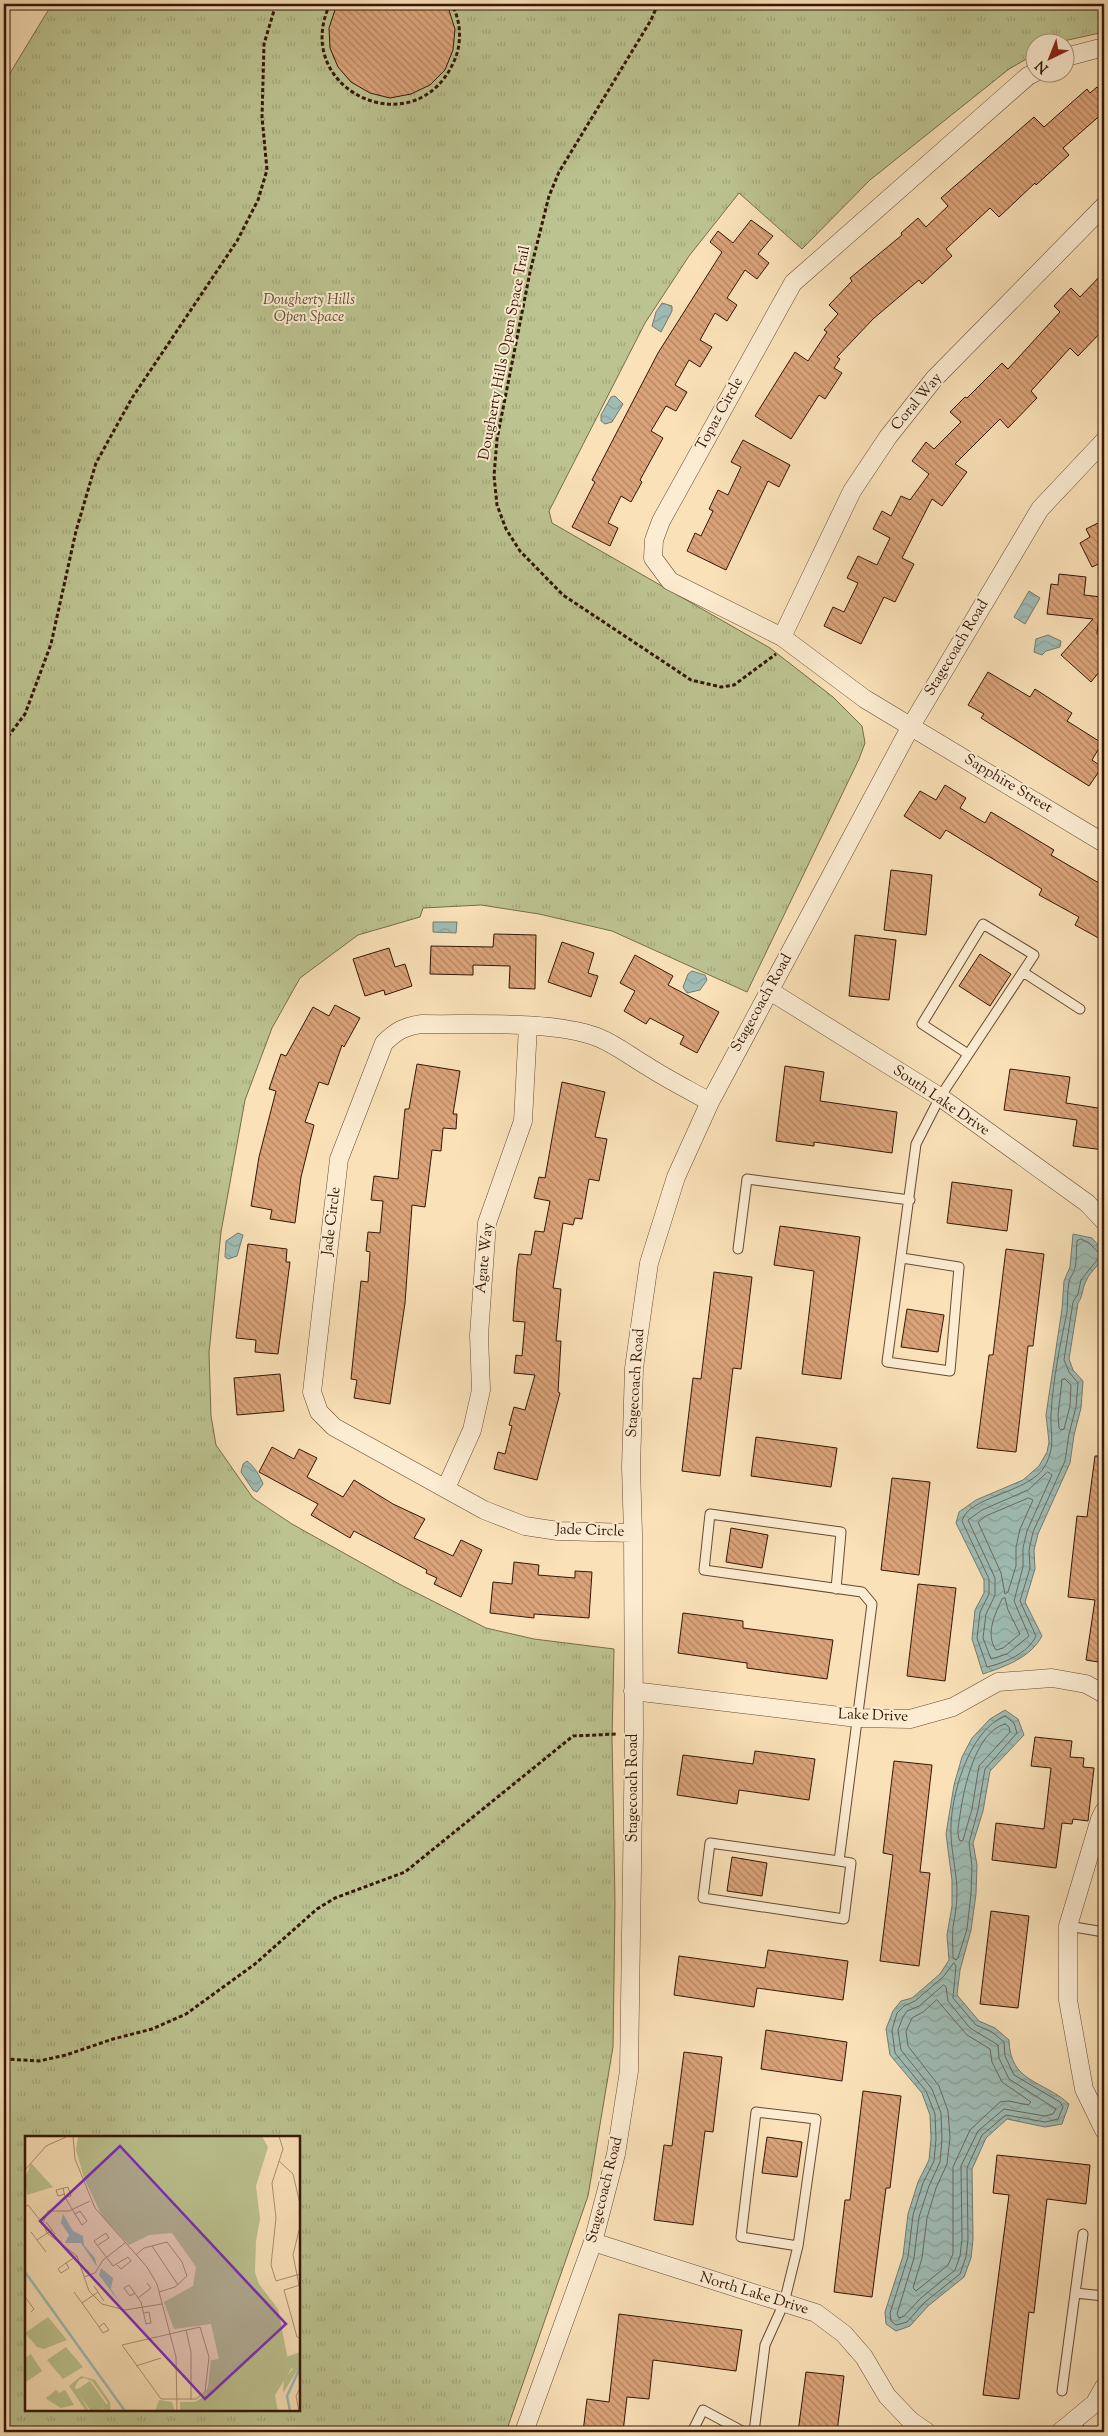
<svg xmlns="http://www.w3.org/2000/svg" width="1108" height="2436" viewBox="0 0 1108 2436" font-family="'Sorts Mill Goudy',serif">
<defs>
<pattern id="park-tufts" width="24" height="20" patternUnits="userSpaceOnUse" patternTransform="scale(1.25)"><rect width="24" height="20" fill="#bcc390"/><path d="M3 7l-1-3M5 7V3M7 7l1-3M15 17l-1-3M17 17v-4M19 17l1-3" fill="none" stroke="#a2a77b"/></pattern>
<pattern id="water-waves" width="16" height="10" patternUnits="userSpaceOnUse" patternTransform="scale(1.25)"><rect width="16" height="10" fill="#9fbcb4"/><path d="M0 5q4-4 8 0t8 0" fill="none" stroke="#8aa199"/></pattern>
<pattern id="building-back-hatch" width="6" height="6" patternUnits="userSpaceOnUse" patternTransform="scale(1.25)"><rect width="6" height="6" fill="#daa379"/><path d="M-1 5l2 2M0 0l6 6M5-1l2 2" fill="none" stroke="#b28461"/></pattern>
</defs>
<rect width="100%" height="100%" fill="#fae1b8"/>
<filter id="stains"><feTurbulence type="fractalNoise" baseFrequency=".004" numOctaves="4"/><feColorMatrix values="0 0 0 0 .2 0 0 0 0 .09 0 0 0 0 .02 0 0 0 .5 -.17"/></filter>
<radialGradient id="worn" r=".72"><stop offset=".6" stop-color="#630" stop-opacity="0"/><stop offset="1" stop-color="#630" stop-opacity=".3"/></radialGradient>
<!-- park -->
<path fill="url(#park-tufts)" stroke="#786c4c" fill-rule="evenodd" d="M52,4H1104V32L1059,42H1036L1035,54L1009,69L870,180L802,249L739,193L689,256L645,323L549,511L552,523L770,648L833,697L862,726L865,743L859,759L747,992L612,931L539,914L481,905L423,908L420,917L358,935L300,978L272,1028L245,1100L221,1232L209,1353L211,1416L216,1445L253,1498L292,1524L401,1585L486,1628L534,1639L614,1649L612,1738L615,1903L613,2047L588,2196L506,2432H4V83ZM26,2137H299V2410H26Z"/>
<!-- water -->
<path fill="url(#water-waves)" stroke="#757a6f" d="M662,303L672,306V311L661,332L652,326L656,312Z
M615,396L623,404L612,422L605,424L601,421V415L611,397Z
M1029,591L1040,598L1025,624L1014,617Z
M1048,635L1061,641L1060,647L1046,651L1042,655L1034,652L1036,639Z
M433,922H457L456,933L433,932Z
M692,971L705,975L707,980L700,990L687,993L683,987L688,974Z
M238,1233L243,1235L237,1256L228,1259L225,1257L226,1241Z
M1073,1234L1092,1238L1104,1252C1102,1265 1091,1269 1086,1281C1082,1289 1083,1296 1078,1303L1069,1359L1073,1370L1083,1381L1081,1408L1074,1435L1070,1463L1038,1534L1034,1550L1035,1569L1025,1602L1042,1636C1030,1658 1006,1666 983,1674L972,1639L975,1610L984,1593V1580L956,1523L959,1512L976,1500L1023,1480L1039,1466L1047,1452L1049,1442L1046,1415L1062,1309L1064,1281L1070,1267Z
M247,1461C254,1466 260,1476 263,1484L257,1492L253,1490L241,1472L243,1464Z
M1005,1710L1018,1719L1024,1735L990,1771L983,1811L973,1843L977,1865L976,1894L971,1930L960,1970L957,1995L979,2021L995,2028L1009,2040C1010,2083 1043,2080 1069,2104L1062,2124L1045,2127L1007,2119L986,2138L972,2169L973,2239L971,2258L964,2277L928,2306L910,2326L896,2331L886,2324L885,2312L903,2256L908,2214L918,2182L929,2160L931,2139L930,2115L922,2093L890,2055L886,2029L893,2011L901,2001L912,1998L940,1974L949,1960L947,1935L952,1906V1880L946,1834L954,1785L962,1757L972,1738L990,1719Z"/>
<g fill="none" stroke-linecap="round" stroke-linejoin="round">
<!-- shore -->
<path stroke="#6a695e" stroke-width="1" d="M1081,1239L1089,1243L1101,1255L1081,1280L1078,1294L1073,1302L1064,1360L1069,1372L1078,1383L1076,1407L1069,1434L1065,1461L1033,1532L1029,1550L1030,1568L1020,1601L1036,1636C1028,1653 1005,1663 987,1667L977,1638L980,1612L989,1594V1579L962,1521C968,1496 1030,1493 1045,1466C1056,1445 1050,1436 1051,1414C1053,1380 1060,1345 1067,1312C1068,1303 1067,1292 1069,1282C1070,1277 1074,1273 1075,1268C1077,1260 1076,1250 1077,1241Z
M1065,1379L1071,1385L1070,1406L1064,1429L1061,1430L1059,1428L1058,1415L1062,1380Z
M1048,1472L1052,1475L1027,1531L1023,1548V1567L1014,1601L1029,1636L1007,1654L991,1659L983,1638L986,1614L995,1595V1578L968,1520L982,1510L1028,1490Z
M1029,1498L1033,1500L1020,1529L1016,1547V1566L1008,1592L1005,1594L1001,1573L978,1522L986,1516Z
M1005,1598L1008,1610L1020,1634L1003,1648L996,1650C985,1634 995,1614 1002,1599Z
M1005,1716L1014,1723L1017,1733L985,1769L978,1810L969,1843L972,1866L971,1894L967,1929L958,1958L956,1960L953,1958C953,1947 952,1937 953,1927C955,1915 957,1905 957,1893C957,1874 952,1855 951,1836C949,1800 968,1730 1005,1716Z
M1005,1724L1009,1727L1010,1732L979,1766L972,1809L963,1840L960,1841C956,1834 959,1823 960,1815C964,1788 975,1732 1005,1724Z
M954,1963L956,1966L953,1998L976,2025L992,2032L1004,2042L1005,2056L1014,2075L1060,2102L1063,2107L1058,2119L1045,2122L1006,2115L982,2135L967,2168L968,2239L966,2257L960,2274L925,2302L907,2322L896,2325L891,2321L890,2313L908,2257L913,2215L923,2183L934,2161L936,2139L935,2114L926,2091L895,2053L892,2030L897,2013L904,2006L915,2001L943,1977Z
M944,1985L946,1987L948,2001L970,2028L998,2045L999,2058L1009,2079L1056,2109L1053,2114L1045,2116L1004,2109L978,2131L961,2166L962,2239L960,2256L955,2270L921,2298L904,2316L899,2318L897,2314L914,2258L919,2217L929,2186L940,2162L942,2139L941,2113L932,2089L901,2050L898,2030L903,2017L907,2011L919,2006Z
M937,2000L967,2035L990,2049L992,2062L1002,2082L1031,2102L1028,2105L1009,2101L1000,2102L970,2130L953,2167V2254L948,2265L916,2291L913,2288L922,2258L927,2218L936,2188L947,2164L950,2138L948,2111L939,2086L908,2046L906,2031L912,2018L923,2012Z"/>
</g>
<!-- building -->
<path fill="url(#building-back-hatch)" stroke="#351607" d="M337,4H447L455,29L453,50L445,70L430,85L411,94L390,98L370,93L351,82L338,67L330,48L329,28Z
M1097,87L1104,95V112L1063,148L1069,155L1036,185L1035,183L999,217L990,208L946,249L952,256L922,284L919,280L873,319L837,357L840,359L834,368L842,373L825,399L819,395L791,439L755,416L795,352L808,361L827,332L824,330L838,314L829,305L852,281L850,278L902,235L901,233L918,218L926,227L948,206L941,198L1034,117L1044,127L1087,89L1090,93Z
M751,220L773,236L758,254L769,263L757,279L745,270L727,298L737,305L727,321L715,313L700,340L712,347L700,367L689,360L675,385L687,392L676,411L666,406L651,431L663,438L640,480L642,482L631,502L621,496L608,523L618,528L610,546L572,527L595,482L592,480L658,353L722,252L710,242L718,231L733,243Z
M1104,272V329L1078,356L1070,348L1031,391L1037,398L1008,428L1000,419L955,464L967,472L942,506L932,499L902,558L914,564L895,602L884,597L861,644L824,626L833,607L844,612L858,583L847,578L858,556L877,565L890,538L873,529L882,511L891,516L901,496L910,500L929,474L912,461L926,442L934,449L961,422L950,412L965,397L967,398L1002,363L1008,369L1060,312L1054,306L1071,288L1080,297Z
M743,440L790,465L779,487L768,481L726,570L687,551L695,533L701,536L713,511L709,509L718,490L728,495L741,467L731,462Z
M1104,520V566L1103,562L1092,567L1080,543L1090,537L1086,529Z
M1059,574L1086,577L1084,595L1101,597L1097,634L1104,640V666L1091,682L1061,655L1093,619L1047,614L1051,584L1058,585Z
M988,672L1030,697L1035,689L1072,713L1067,721L1102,743L1092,760L1102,767L1089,786L981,718L984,714L968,705Z
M945,785L966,798L960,808L985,823L991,812L1054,850L1051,855L1104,886V941L1075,925L1079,917L1039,895L1042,889L946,830L940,839L904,816L920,791L936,800Z
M891,870L932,875L926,935L884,930Z
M494,934L536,935L535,989L509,988L510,966L473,965V975L430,974L431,946L493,947Z
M855,935L896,940L889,1000L849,996Z
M562,942L594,953L588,973L598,976L591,997L548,982Z
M389,948L395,967L405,964L412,986L385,995L384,990L365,996L353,959Z
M980,954L1011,974L990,1006L959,986Z
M635,955L673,976L668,985L719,1012L697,1053L680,1044L684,1036L650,1018L646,1024L624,1011L635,991L620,983Z
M335,1005L360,1018L344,1047L342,1045L328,1085L319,1082L305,1122L314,1125L301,1177L295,1223L270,1219L272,1210L251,1206L259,1157L276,1091L269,1089L281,1054L286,1056L313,1007L329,1016Z
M417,1064L460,1071L453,1114H457L456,1129L443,1128L441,1151L432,1150L425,1207L412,1205L405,1303L390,1404L354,1398L357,1380L351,1379L361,1281L368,1282L370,1252L366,1251L368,1232L380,1233L383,1201L371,1200L374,1176L398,1179L405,1109H409Z
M785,1066L824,1072L820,1101L897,1112L892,1153L814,1142V1146L776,1141Z
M1010,1069L1070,1077L1066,1103L1104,1109V1150L1073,1146L1077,1120L1004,1110Z
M562,1082L605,1092L595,1137L607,1139L599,1181L589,1179L582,1219L575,1218L573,1225L563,1223L553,1288L561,1289L556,1341H561L558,1392L560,1393L537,1480L494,1469L498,1452L505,1454L512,1426L509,1425L514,1407L525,1410L535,1375L514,1373L516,1355L522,1356L525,1322L513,1321L517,1267L519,1254L531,1255L535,1231L544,1232L550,1201L534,1198L539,1177L545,1178Z
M952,1182L1012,1190L1007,1231L947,1223Z
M780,1226L860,1237L841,1379L802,1374L814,1271L774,1265Z
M248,1244L287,1249L286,1262H290L278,1354L255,1352L256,1340L236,1338Z
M1006,1249L1044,1254L1033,1346H1028L1016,1452L977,1448L989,1355H993Z
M714,1272L752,1277L741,1369L733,1368L720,1476L682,1471L693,1378L701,1379Z
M907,1309L944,1315L938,1352L901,1347Z
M280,1374L284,1411L237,1415L234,1378Z
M756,1437L837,1448L831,1487L751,1476Z
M272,1447L294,1459L299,1449L317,1458L307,1477L343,1497L354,1480L393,1504L425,1519L414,1538L453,1556L461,1540L482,1550L461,1597L434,1584L437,1578L426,1573L427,1570L354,1531L350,1538L311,1515L318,1504L259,1472Z
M1095,1456H1104V1663L1086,1660L1095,1600L1068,1597L1077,1516L1087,1517Z
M892,1478L930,1482L919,1575L881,1570Z
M731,1528L768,1535L762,1568L726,1562Z
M514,1562L539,1565L538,1575L575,1578V1571L592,1572L589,1618L534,1614V1618L490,1613L493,1582L512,1584Z
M918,1584L956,1588L945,1681L907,1676Z
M683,1613L743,1621V1628L833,1640L827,1679L747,1668V1663L678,1653Z
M1035,1737L1072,1741L1070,1757L1084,1758L1083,1767L1094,1768L1088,1821L1073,1819L1072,1824L1062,1823L1056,1868L992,1860L996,1823L1044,1829L1051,1768L1031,1766Z
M755,1751L815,1759L809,1800L739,1790L737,1804L677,1795L683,1755L753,1764Z
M894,1761L932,1765L920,1872L930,1873L919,1966L880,1961L893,1855L883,1853Z
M732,1857L767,1863L762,1896L727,1891Z
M991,1911L1029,1916L1018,2008L980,2004Z
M768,1950L848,1961L843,2000L757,1988L754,2007L674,1995L679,1956L765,1968Z
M766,2030L847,2042L842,2081L761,2069Z
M684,2052L722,2057L713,2132L705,2131L693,2225L654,2220L664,2145L672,2146Z
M863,2091L901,2096L890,2188H886L872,2297L834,2292L845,2200H850Z
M767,2137L802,2142L797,2177L762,2173Z
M997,2155L1090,2165L1086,2204L1047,2199L1034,2313L1029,2312L1019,2399L983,2395L1009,2195L993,2193Z
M619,2314L742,2330L736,2371L653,2360L649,2399L627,2397L623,2432H583L587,2399L609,2402Z
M806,2372L844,2376L837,2432H798Z"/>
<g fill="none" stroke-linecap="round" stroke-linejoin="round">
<!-- lane casing -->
<g stroke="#664933" stroke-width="11">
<path id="lane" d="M1023,972L1080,1009
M738,1249L747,1179L910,1200
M902,1258L959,1267L950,1371L887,1362L916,1144L940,1097L1034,955L983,924L922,1024L968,1054
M836,1589L841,1532L710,1514L704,1570L862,1592L872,1604L839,1861L851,1863L844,1919L703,1898L710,1843L839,1861
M1068,1926L1104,1932
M1075,2293L1104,2296
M1062,2391L1083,2234
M1073,2421L1082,2432
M692,2432L703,2410L744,2432
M754,2432L765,2345L784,2303L798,2246L816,2119L756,2112L741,2237L798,2246"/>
</g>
<!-- street casing -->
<g stroke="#664933" stroke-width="19">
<path id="street" d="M1066,57L1104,47
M1036,72L1028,76L793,283L661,521L654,540L653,558L670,581L782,637L865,699L1104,843
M782,637L852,491L888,437L934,379L1104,206
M770,991L940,1097L1087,1203L1104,1221
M446,1488L472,1430L481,1390L479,1335L487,1223L523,1121L528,1026
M633,1533L558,1531L525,1526L484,1510L334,1427L319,1412L312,1392L339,1159L384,1043C396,1031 405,1026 422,1024C472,1025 552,1020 597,1037C615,1044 630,1056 647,1066C667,1079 689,1090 710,1102
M633,1691L857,1718L910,1719L953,1707L998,1682L1052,1678L1086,1684L1104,1694
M1104,1811L1100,1819L1068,1926V2000L1084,2089L1104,2130
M593,2242L816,2313L844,2334L864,2357L887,2396L911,2421L927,2432
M524,2432L593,2242L616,2154L629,2071L634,1733L633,1533L631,1467L634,1368L649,1263L676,1177L710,1102L911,726L1040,509L1104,441
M1060,2432L1095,2403L1104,2387"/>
</g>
<!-- path -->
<path stroke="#351607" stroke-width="3" stroke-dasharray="4 2.5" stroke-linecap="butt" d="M330,4C289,91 418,149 455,59C462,42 461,19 451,4
M658,4L651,20L559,172L549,196L530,272L497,439L494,476L497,505L506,529L520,551L563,595L691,680L721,687L734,685L776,654
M4,742L25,714L51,644L76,531L96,463L132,398L237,241L258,200L267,170L262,117L264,44L276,4
M4,2059L39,2061L66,2055L113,2039L152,2029L186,2014L255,1964L317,1909L335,1898L405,1872L573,1736L617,1734"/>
<!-- lane -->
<use href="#lane" stroke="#fcecd1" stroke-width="9"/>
<!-- street -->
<use href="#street" stroke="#fcecd1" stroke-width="18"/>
</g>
<g text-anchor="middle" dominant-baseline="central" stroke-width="4" stroke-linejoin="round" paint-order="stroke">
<!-- park labels -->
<g font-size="15" font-style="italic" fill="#5e4a30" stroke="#fcecd1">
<text x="309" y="300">Dougherty Hills<tspan x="309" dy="17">Open Space</tspan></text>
</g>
<!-- street labels -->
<g font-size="15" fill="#351607" stroke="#fcecd1">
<text transform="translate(505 353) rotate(-79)">Dougherty Hills Open Space Trail</text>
<text transform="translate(917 402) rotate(-50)">Coral Way</text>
<text transform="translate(720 414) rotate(-61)">Topaz Circle</text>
<text transform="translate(957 648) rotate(-59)">Stagecoach Road</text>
<text transform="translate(1008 784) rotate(31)">Sapphire Street</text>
<text transform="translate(762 1003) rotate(-61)">Stagecoach Road</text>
<text transform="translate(941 1101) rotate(34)">South Lake Drive</text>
<text transform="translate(332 1221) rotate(-83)">Jade Circle</text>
<text transform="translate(485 1258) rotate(-84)">Agate Way</text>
<text transform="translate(636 1383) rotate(-86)">Stagecoach Road</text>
<text transform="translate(590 1531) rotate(2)">Jade Circle</text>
<text transform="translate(873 1716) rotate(2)">Lake Drive</text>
<text transform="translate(633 1788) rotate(-90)">Stagecoach Road</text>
<text transform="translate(605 2190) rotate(-76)">Stagecoach Road</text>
<text transform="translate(754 2294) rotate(17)">North Lake Drive</text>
</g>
</g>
<!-- overview -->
<g transform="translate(25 2136)">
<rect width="275" height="275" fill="#fae1b8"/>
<path d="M275,216V230L258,257L259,243L268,233L263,230L261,221Z" fill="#bcc390"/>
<path d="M53,0H237L243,11L231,50L235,83L231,105L230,136L234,148L253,173L264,229L268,230L250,259L253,275H155V266H170L178,261L183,251L186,224L194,223L186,188L149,193L139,166L168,150L171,131L147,97L124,99L104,109L77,80L59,42L51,14ZM6,27L28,51L2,59L0,42ZM6,218L17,235L1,246L0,222ZM134,264L147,266L150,275H130Z" fill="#bcc390"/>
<path d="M23,181L42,204L19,213L12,211L0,197ZM41,211L58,231L38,243L22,224ZM56,240L70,244L85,266L86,275H76L83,267L67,245L59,242L54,244L50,251L64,275H61L44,250ZM65,245L82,269L74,275H66L51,254ZM31,254L34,257L40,254L49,269L36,272L23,264L21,262Z" fill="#bcc390"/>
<path d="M38,78L48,95L58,100L59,109L70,122L72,131L56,107H40L44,99L36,87ZM76,132L88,142L86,153L98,171L74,139Z" fill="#9fbcb4"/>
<path fill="none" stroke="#9fbcb4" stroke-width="2.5" d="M0,136L100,275M265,275L262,260L275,232"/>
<path fill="none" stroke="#ab9071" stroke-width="1" d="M48,0L50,23L70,72L122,131L132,148L151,221L152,275M254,0L258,13L247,47L251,82L246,129L251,145L275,138M254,25L268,38L275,68M0,34L21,10L41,1M38,52L40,61L50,78L57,89L62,85L55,75L50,78M40,58L33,60L31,54L43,51L46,60L40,61M65,65L44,75H23L18,87L22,97L52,120L64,155L77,168L100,174L137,168M0,71L3,69L14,83L18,84M21,86L30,98M274,94L268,119L274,149M6,96L21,116M12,104L27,94M73,109L84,102L81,97L69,105L88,130L103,121L106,125L96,133L92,129M127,110L153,149M111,119L119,112L142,106L157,126L162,140L150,151L134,156M41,127L44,132L36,137L33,133L41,127L52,120M59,141L70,137L78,124L100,107M275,149L259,154L272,201L275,202M69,150L79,165M49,156L57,167L74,191L78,197L84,194L79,187L74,191M110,157L105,160L99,152L104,149L116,166L121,188L126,187L124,176L119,177M0,161L9,173L6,176M113,162L126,152L122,147M57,167L73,156M175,191L184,221L180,256L171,263H136L97,209ZM161,194L166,216V264M111,230L136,222M274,275L271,260L275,252"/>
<path fill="#7b2cbf" fill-opacity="0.15" stroke="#7b2cbf" stroke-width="2.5" d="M95,10L261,188L180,263L15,85Z"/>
<rect width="275" height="275" fill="none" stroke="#351607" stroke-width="2.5"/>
</g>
<!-- margin -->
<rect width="1108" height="2436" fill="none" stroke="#fae1b8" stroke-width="20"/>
<rect x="5" y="5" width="1098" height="2426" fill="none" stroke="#351607" stroke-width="2.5"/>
<rect x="10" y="10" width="1088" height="2416" fill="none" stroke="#351607"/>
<!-- north arrow -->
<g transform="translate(1050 58) rotate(223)"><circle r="24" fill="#fcecd1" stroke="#ac9680"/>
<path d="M0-4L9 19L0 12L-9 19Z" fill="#8f2418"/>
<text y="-8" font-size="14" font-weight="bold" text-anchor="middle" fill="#351607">N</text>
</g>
<rect width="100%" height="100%" filter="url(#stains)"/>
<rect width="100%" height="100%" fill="url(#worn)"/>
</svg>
